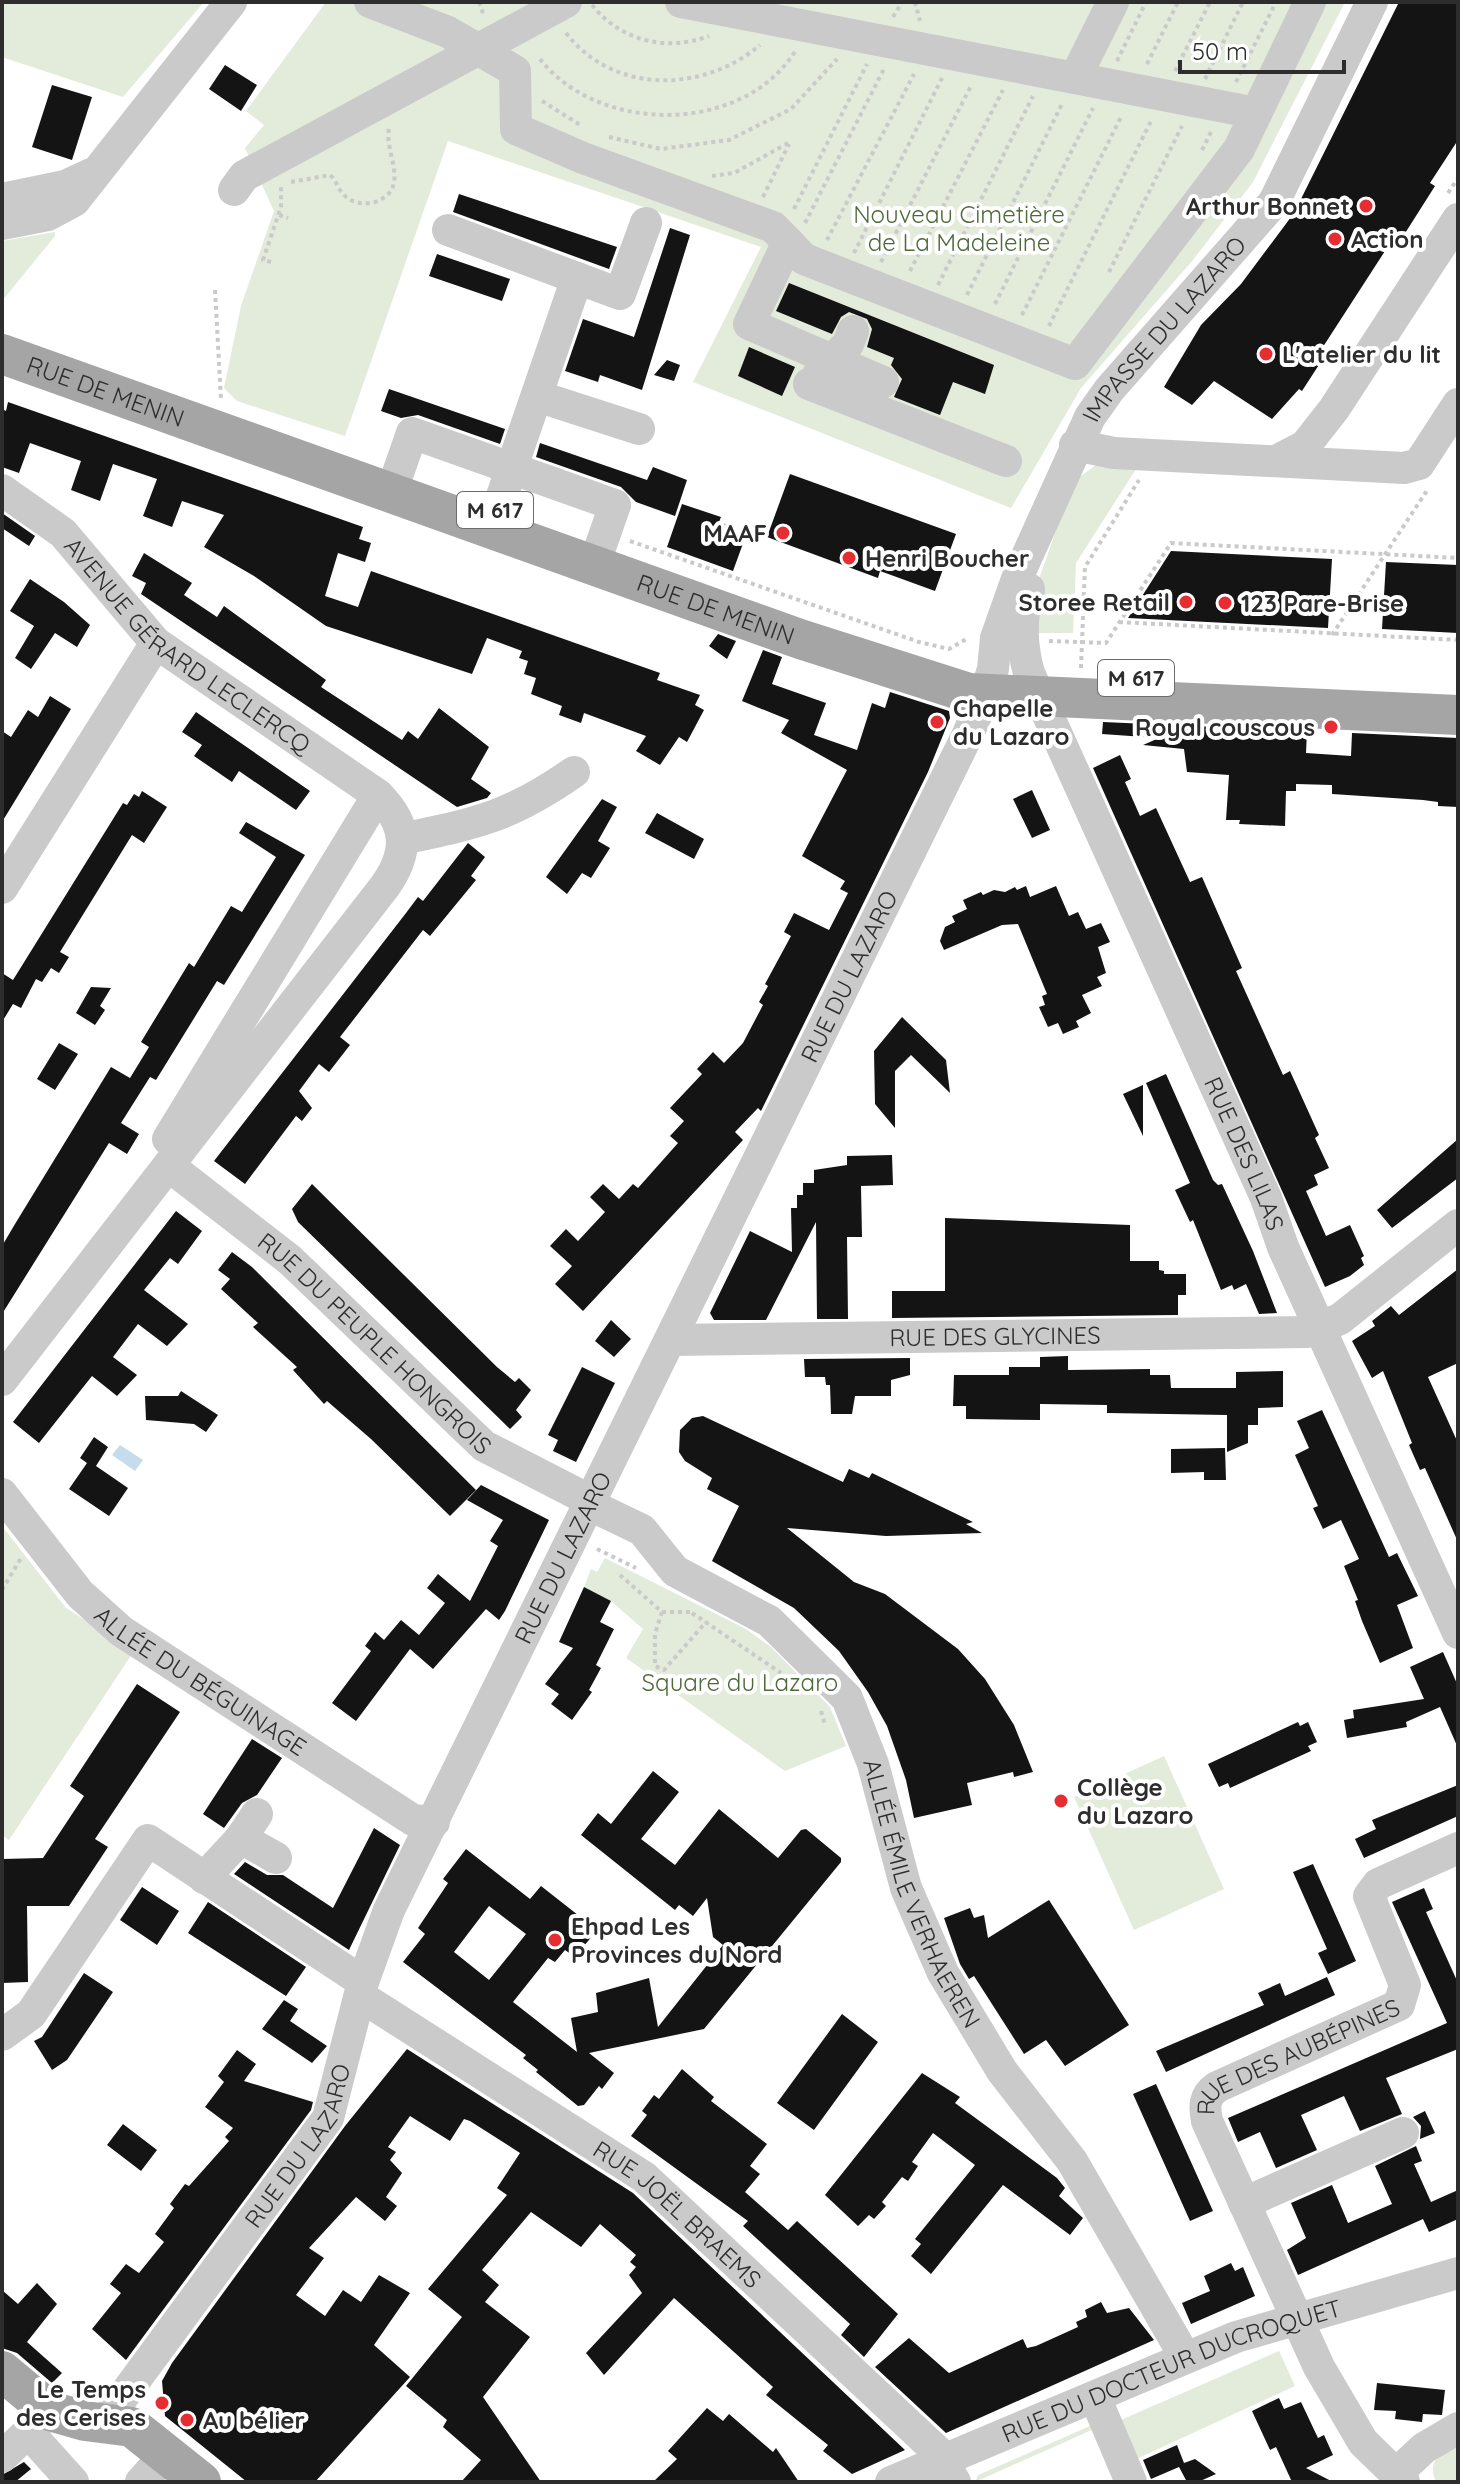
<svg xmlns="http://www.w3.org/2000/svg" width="1460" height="2484" viewBox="0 0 1460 2484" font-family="Quicksand,sans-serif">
<rect width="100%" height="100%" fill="#fff"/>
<!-- green -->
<path fill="#e3ebdb" d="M2,2H204L123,97L2,57Z
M326,2H1345L1253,182L1193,260L1081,388L1011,508L693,382L761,247L448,141L345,436L237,401L224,388L241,306L274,211L245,148L264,125L246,111Z
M55,232V236L2,301V241Z
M1096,465L1138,466L1076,563L1073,633H1033L1032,599L1073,482Z
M2,1526L66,1608L134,1651L9,1840L2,1835Z
M605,1558L746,1629L771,1647L830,1707L846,1746L785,1771L626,1658L643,1629L611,1601L584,1587L591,1569L597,1572Z
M1164,1756L1224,1889L1134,1930L1074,1797Z
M1279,2351L1295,2386L1132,2461L1114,2423Z
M1097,2423L1094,2429L975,2482L978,2475Z
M1458,2440V2482H1436C1426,2460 1442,2452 1458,2440Z"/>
<!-- water -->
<path fill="#c6dbeb" d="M120,1445L143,1460L135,1471L112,1455Z"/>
<!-- building -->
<path fill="#141414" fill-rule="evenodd" d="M1399,2H1458V140L1430,183L1435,186L1402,238L1396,234L1319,353L1324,357L1302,391L1299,389L1272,419L1214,381L1192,405L1164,387L1201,325L1241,284L1294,213Z
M225,65L257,85L241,111L209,89Z
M52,85L92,97L72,160L32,147Z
M459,194L617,247L609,269L453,212Z
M670,228L690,235L642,390L600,375L598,382L565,371L583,319L634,337Z
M437,254L510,279L502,301L429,276Z
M789,283L994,365L985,394L953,382L940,415L894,397L902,379L891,365L894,358L867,347L872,329L867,319L849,312L841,317L832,334L776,311Z
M749,347L795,367L782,396L738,376Z
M667,360L680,365L674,381L654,375Z
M389,389L505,429L500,444L418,415L401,418L381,411Z
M8,402L363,527L359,539L371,543L365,562L338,553L325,596L358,607L371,571L660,673L657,680L700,695L695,705L704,710L687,742L679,737L660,765L636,751L646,736L584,713L581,723L559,715L562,706L531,694L536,678L524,674L528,661L519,658L522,651L487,638L472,674L326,626L254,576L204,547L224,515L182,501L172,527L143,516L157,479L113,464L100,501L71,490L81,461L30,443L19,473L2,467V409L6,411Z
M540,443L647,480L653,467L687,480L675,516L636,502L621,487L536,457Z
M790,474L956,534L935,591L880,571L878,578L767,537Z
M682,504L721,517L719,522L734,527L732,533L745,538L733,571L667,547Z
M2,513L35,536L29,546L2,528Z
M1171,551L1332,559L1328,628L1128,618Z
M144,553L192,583L184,595L217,617L224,606L326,680L321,687L402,740L408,731L418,739L439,708L489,747L471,779L491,793L487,798L457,807L141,594L146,583L132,576Z
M1386,562L1458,565V633L1382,629Z
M30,579L64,602L90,625L77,647L55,633L31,669L15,658L34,626L10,611Z
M718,634L736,641L727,659L709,646Z
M763,650L782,657L772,684L826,703L814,735L857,750L872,703L885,708L890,692L949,711L950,718L928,772L761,1111L758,1108L735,1132L743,1140L583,1311L555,1284L572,1266L550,1246L566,1229L578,1241L605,1212L590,1197L603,1184L619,1199L633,1184L638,1188L678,1143L670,1136L684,1121L670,1108L702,1074L697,1069L713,1052L724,1063L743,1043L763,1005L759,1002L768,986L765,984L791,936L784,932L794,913L829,930L848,893L840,889L845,881L802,856L847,770L781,733L789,720L742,701Z
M50,696L71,709L2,822V731L11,737L28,710L38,717Z
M196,712L310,791L296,810L239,771L232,782L194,756L202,745L182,732Z
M1103,722L1307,731L1306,753L1351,756L1352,733L1458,738V807L1438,806V802L1423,800L1332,794V785L1296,784V791H1286L1285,826L1239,824L1240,820H1226L1229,775L1187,772L1184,749L1143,745L1159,738L1102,734Z
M1120,755L1131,779L1125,782L1140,816L1156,808L1190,882L1202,877L1242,968L1236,971L1283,1075L1290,1071L1319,1135L1315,1138L1329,1168L1314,1175L1318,1185L1306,1191L1326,1236L1350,1225L1364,1256L1361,1258L1364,1265L1350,1276L1325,1287L1093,768Z
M1032,790L1050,830L1032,838L1013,799Z
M142,791L167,807L144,843L132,835L60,952L69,957L59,973L51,968L42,982L36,979L21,1008L13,1004L2,1022V973L13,980L123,803L127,805L134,794L139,797Z
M602,799L617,807L598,841L610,848L591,878L582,873L567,894L546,877Z
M657,813L704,839L694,859L645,833Z
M246,822L305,855L224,985L217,981L156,1080L150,1077L121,1123L139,1134L127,1154L109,1143L2,1314V1246L15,1224L111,1067L130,1078L149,1047L141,1042L189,963L194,967L231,906L242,912L276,857L239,833Z
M468,843L485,857L471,876L476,880L430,936L423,930L354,1019L340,1037L350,1045L329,1072L319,1064L299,1091L312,1108L302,1121L296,1116L245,1184L214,1161L406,913L418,897L423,901Z
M1026,886L1030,897L1056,886L1069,916L1078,912L1086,929L1101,923L1110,942L1098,947L1106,973L1097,977L1102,986L1082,995L1091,1013L1076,1021L1079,1027L1063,1034L1058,1023L1048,1027L1039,1007L1045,1005L1042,996L1047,994L1018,924L1002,925L944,950L940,941L945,927L955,922L952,916L967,909L963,900L981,892L983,895L994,890L1005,892L1015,887L1017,890Z
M91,987L111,988L100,1006L105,1010L95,1025L76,1013Z
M902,1017L946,1060L950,1093L911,1055L895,1071V1128L875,1104L874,1051Z
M59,1043L78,1054L55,1090L37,1079Z
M1166,1074L1213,1180L1218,1185L1222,1184L1253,1251L1277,1313L1259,1314L1246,1284L1234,1290L1232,1285L1221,1290L1193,1220L1190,1222L1175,1190L1190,1183L1146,1083Z
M1143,1085V1136L1123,1094Z
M1458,1139V1178L1392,1228L1377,1210Z
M892,1155L893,1185L861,1186L862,1237H847L848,1319H817L816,1222L766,1320H714L710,1313L750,1231L792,1252L791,1208H797V1195H803V1183H814V1170L847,1165V1156Z
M312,1184L497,1367L515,1382L519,1378L531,1390L516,1410L522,1417L510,1429L298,1222L292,1209Z
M176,1211L202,1231L178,1264L170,1258L144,1290L188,1324L167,1346L138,1324L113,1357L137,1375L117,1396L92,1376L39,1443L13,1422Z
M945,1218L1130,1225V1261H1159V1270L1164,1271V1274H1186V1295H1178V1315L892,1318V1291H945Z
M232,1252L252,1267L476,1490L450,1516L371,1439L327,1401L324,1404L293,1370L297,1367L253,1327L258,1323L221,1289L230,1279L218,1270Z
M1458,1269V1363L1428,1377L1458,1443V1542L1425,1468L1420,1470L1409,1445L1412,1443L1383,1371L1372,1378L1352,1341L1375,1326L1372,1321L1391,1306L1399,1315Z
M611,1320L631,1339L614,1357L595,1341Z
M1068,1356V1370L1150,1369V1375H1170L1171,1388H1236V1372L1283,1371V1407L1258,1408V1425H1248V1443L1227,1452V1415L1107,1413V1405L1040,1404V1420L966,1419V1406H953L954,1375H1009V1367H1040V1357Z
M910,1358V1375L891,1380V1396H855L852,1414H831L830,1385H826L825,1377H805L804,1359Z
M582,1367L615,1383L576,1462L553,1451L558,1440L548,1435Z
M181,1391L218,1415L206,1432L194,1424L146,1420L145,1396H178Z
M1322,1410L1389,1557L1397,1553L1418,1596L1397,1605L1413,1648L1380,1663L1362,1621L1355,1601L1358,1600L1344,1566L1359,1559L1341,1520L1323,1529L1313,1508L1318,1506L1295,1455L1309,1448L1297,1421Z
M703,1416L843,1482L849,1469L869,1478L872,1473L973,1522L966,1524L982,1533L886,1536L787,1528L854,1582L885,1594L958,1649L985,1679L1014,1725L1033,1772L1014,1777L1013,1772L967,1783L972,1805L914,1818L906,1780L887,1726L868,1692L839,1651L794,1608L712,1561L739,1506L707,1489L712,1478L685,1461L679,1452L680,1430L692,1418Z
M94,1437L108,1447L96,1466L128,1488L109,1516L69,1489L87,1463L80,1458Z
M1225,1448L1226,1480H1204V1472L1171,1473V1449Z
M481,1485L549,1520L505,1611L499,1620L486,1609L433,1669L410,1649L356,1721L332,1703L371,1651L365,1646L375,1632L384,1640L401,1620L419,1635L445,1603L427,1588L438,1574L470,1601L498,1546L490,1541L503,1520L467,1500Z
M584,1587L611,1601L600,1622L614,1629L596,1665L601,1668L589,1690L592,1692L572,1720L551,1704L559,1694L545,1684L573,1648L559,1642Z
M1443,1652L1458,1686V1748L1440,1707L1406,1722L1407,1727L1347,1738L1344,1720L1354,1718L1353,1710L1424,1699L1410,1667Z
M137,1684L180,1712L95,1839L108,1847L69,1906H27L28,1982L2,1983V1859L43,1858L84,1796L70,1786Z
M1298,1722L1300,1726L1308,1722L1317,1742L1308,1746L1311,1751L1230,1788L1228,1783L1219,1787L1208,1764Z
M252,1739L282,1758L257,1795L242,1803L224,1828L203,1814Z
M653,1771L679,1792L641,1839L675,1865L719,1809L778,1858L801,1830L806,1829L841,1858V1862L704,2029L589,2053L614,2073L602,2089L599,2086L584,2105L578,2106L536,2072L538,2070L523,2058L526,2055L403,1962L425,1934L418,1928L448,1883L443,1879L466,1849L530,1899L541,1886L597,1930L575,1957L565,1950L555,1962L548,1958L513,2002L577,2052L571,2018L598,2012L596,1993L649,1978L658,2027L723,1945L713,1937L707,1898L693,1916L679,1905L675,1910L581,1835L598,1813L611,1824ZM489,1906L526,1934L489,1980L454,1952Z
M1458,1785V1816L1364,1858L1355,1839L1376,1829L1372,1820Z
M374,1828L400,1845L349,1950L234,1874L245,1862L267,1875H283L333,1908Z
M1313,1864L1356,1961L1328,1974L1318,1953L1327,1949L1293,1872Z
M142,1887L179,1911L157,1945L120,1920Z
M1424,1888L1433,1909L1426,1912L1458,1983V2049L1386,2078L1402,2114L1360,2131L1344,2096L1301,2115L1317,2150L1276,2168L1260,2132L1238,2142L1228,2118L1447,2023L1392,1902Z
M1049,1900L1129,2025L1065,2066L1046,2040L1024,2054L974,1976L969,1979L960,1964L944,1918L970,1908L974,1918L984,1915L988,1938Z
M208,1902L306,1967L286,1996L188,1933Z
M84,1973L113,1992L67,2060L52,2070L34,2041L42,2037Z
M1327,1977L1335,1995L1166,2072L1156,2051L1264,2005L1258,1993L1280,1983L1285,1996Z
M284,2000L298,2009L290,2021L327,2046L312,2063L262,2029Z
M842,2014L878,2042L814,2130L777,2103Z
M407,2049L633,2193L905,2450L852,2474L823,2451L828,2445L766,2395L773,2387L674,2298L604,2375L586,2353L642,2293L629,2275L636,2267L630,2262L636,2255L600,2224L581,2247L531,2212L482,2270L499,2285L485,2302L530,2337L483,2397L541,2482H461L481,2460L443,2427L447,2420L406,2386L462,2317L428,2289L507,2195L497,2188L520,2153L470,2121L464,2119L450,2141L410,2116L388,2147L396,2152L390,2160L402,2173L386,2197L397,2206L385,2221L356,2197L309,2248L324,2258L296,2295L325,2316L343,2290L361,2302L379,2275L410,2293L374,2345L410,2377L315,2482H247L165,2416L162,2381L172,2363L345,2126Z
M237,2050L256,2064L244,2081L313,2102L311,2110L126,2360L92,2329L121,2293L110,2284L126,2264L139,2273L164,2242L155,2234L174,2208L170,2204L185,2184L189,2186L229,2141L225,2137L233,2128L205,2107L224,2082L218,2076Z
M682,2069L714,2097L711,2101L767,2144L750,2166L760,2174L745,2192L788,2230L797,2221L898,2314L864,2357L841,2335L850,2324L743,2226L748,2221L631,2136L647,2115L642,2111L654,2095L659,2099Z
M922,2073L960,2097L955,2103L1057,2178L1065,2188L1059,2196L1083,2218L1070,2235L1003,2185L931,2274L911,2256L921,2244L915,2239L975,2165L933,2133L912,2162L918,2166L908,2181L902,2177L882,2202L886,2206L874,2219L869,2215L858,2226L825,2195Z
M1156,2084L1213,2211L1190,2221L1133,2094Z
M1425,2111L1435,2133L1420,2139L1421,2126L1413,2117Z
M123,2124L157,2150L141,2171L107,2145Z
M1416,2146L1422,2161L1414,2164L1431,2202L1458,2190V2219L1429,2232L1423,2219L1298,2275L1287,2250L1306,2238L1291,2203L1332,2185L1348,2223L1392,2204L1375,2166Z
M1231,2263L1235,2271L1243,2267L1255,2296L1191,2324L1182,2303L1210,2291L1204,2276Z
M37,2283L57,2304L27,2342L62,2373L52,2383L17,2353L2,2348V2290L18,2304Z
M1101,2302L1107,2313L1129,2308L1154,2340L946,2433L875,2367L909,2338L949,2373L1023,2339L1027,2348L1036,2346L1078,2327L1076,2322L1087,2317L1085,2310Z
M1377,2383L1445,2390L1442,2415L1423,2414L1422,2422L1395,2419L1396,2411L1374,2410Z
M1279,2398L1284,2409L1301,2402L1318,2438L1324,2435L1333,2455L1306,2468L1333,2482H1292L1276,2447L1270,2450L1252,2411Z
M707,2408L723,2421L729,2414L773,2452L776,2448L799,2482H653L677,2459L668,2451Z
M1177,2445L1184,2463L1195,2459L1216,2474L1198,2482H1187L1179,2467L1151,2479L1143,2460Z
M24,2462L31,2469L15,2482H2V2475Z"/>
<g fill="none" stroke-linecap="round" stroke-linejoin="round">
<!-- path -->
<path stroke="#cacaca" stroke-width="4" stroke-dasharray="4 4" stroke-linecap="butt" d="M479,2L484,16
M915,2L920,21
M592,5C621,41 666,52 709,36
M893,17L902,2
M566,33C614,95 703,93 760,45
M540,59C599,135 744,135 796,50
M1117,61L1146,2
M1147,64L1178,2
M1175,71L1210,2
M1205,79L1243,2
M1236,82L1276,2
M542,101L582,126
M609,137L661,149L729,140L791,109L837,59
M1202,150L1212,130
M712,176L734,173L790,142
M291,182L330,175C337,181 338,190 345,196C353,203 365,205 375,202C412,189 384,153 389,129
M1448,193L1458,178
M763,197L789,144
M794,209L867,64
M279,215L288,218
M805,223L885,67
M827,240L914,74
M854,253L942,78
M271,262L263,260L281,207V187
M881,262L972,84
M910,271L1003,90
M1109,272L1182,126
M938,285L1033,96
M215,290L221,399
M967,295L1063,102
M995,304L1093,108
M1022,315L1122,115
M1049,326L1152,119
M630,541L919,642L949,649L968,638
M1119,622L1458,640
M1332,635L1428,489
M1049,641L1106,643L1171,543L1458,558
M1081,668L1085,567L1139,480
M597,1549L636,1568
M620,1575L662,1612H691
M2,1590L21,1558
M662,1612L655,1634V1666L664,1670L706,1622
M692,1613L781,1673
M821,1711L825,1725"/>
<!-- minor -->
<g stroke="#cacaca" stroke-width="32">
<path d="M370,2L448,32L515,71L516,129L583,158L773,227L804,259L1075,364L1239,149L1310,2"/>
<path d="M681,2L1256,113"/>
<path d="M1075,78L1113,2"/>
<path d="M234,190L244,176L566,2"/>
<path d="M2,199L65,186L91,174"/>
<path d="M2,224L48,215L74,201L231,2"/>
<path d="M448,230L620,294L646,223"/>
<path d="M788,242L749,324L883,382"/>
<path d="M818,375L848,344L853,331"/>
<path d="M809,384L1006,461"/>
<path d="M537,396L639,429"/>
<path d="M1075,445L1114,453L1404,468L1419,464L1458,404"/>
<path d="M1278,460L1305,446L1334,409L1458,219"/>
<path id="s1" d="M2,490L63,533L156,643L378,795C408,825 409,852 385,886L2,1380"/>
<path d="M391,493L412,433L615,505L594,565"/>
<path d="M491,528L577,278"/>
<path id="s2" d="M1029,589C1020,618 1021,645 1029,673L1266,1198L1283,1247L1458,1633"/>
<path d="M402,839C477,823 510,817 574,772"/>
<path d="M2,888L156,643"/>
<path d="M168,1139L378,795"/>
<path id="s3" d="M169,1166L290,1260L484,1446L591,1501"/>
<path id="s4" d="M671,1340L1307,1332L1340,1319L1458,1225"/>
<path id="s5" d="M2,1494L80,1594L121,1631L413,1820L434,1822"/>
<path id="s6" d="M590,1505L642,1530L675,1571L769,1621L847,1698L873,1764L906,1888L943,1973L1002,2071L1072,2161L1185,2357"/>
<path d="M241,1838L276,1858"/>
<path d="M204,1878L241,1838L257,1814"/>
<path id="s7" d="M360,1996L644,2177L937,2451L955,2482"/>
<path d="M2,2035L31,2014L148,1840L363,1982"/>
<path d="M1244,2203L1403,2133"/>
<path d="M1095,2397L1131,2482"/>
<path id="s8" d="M105,2421L328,2118L363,1982L389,1910L968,734L985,695L993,669L996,638L1018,576L1090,417L1109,390L1274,202L1372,2"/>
<path d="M28,2432L73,2482"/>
<path d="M2,2457L42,2419"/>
<path d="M1395,2475L1424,2448L1458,2428"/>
<path d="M141,2482L167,2453"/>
<path id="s9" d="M891,2482L1236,2337L1458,2273"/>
<path id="s10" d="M1404,2482L1363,2442L1319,2367L1207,2121C1204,2106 1204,2096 1217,2087L1399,2005L1405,1985L1369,1896L1378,1884L1458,1848"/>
</g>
<!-- major -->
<g stroke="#a5a5a5" stroke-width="40">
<path id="s11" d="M2,354L800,639L969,693L1458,715"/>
<path d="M2,2371L50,2411L85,2421L132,2427L201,2482"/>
</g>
</g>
<!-- markers -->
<g fill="#e62d32" stroke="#fff" stroke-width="3">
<circle cx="1366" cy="206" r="8"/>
<circle cx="1335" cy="239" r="8"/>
<circle cx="1266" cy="354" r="8"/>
<circle cx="783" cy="533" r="8"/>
<circle cx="849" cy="558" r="8"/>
<circle cx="1186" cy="602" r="8"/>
<circle cx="1225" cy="603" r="8"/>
<circle cx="937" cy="722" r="8"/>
<circle cx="1331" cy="727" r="8"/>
<circle cx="1061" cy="1801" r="8"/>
<circle cx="555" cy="1940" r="8"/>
<circle cx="162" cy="2403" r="8"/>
<circle cx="187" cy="2420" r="8"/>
</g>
<g text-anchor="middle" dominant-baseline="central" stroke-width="8" stroke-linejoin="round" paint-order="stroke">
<!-- shield labels -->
<g fill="#fff" stroke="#6c6c6c" stroke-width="2">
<rect x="457" y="492" width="76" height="36" rx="6"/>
<rect x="1098" y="660" width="76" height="36" rx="6"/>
</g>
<g font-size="22" font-weight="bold" fill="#2d2d2d">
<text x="495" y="510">M 617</text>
<text x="1136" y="678">M 617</text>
</g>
<!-- poi labels -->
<g font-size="24" font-weight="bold" fill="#2d2d2d" stroke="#fff" text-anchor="start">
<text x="1350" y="206" text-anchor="end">Arthur Bonnet</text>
<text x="1351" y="239">Action</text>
<text x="1282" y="354">L'atelier du lit</text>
<text x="767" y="533" text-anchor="end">MAAF</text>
<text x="865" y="558">Henri Boucher</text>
<text x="1170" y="602" text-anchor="end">Storee Retail</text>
<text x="1241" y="603">123 Pare-Brise</text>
<text x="953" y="708">Chapelle<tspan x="953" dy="28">du Lazaro</tspan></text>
<text x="1315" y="727" text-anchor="end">Royal couscous</text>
<text x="1077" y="1787">Collège<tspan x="1077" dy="28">du Lazaro</tspan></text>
<text x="571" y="1926">Ehpad Les<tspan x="571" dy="28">Provinces du Nord</tspan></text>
<text x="146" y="2389" text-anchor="end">Le Temps<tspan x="146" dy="28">des Cerises</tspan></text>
<text x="203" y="2420">Au bélier</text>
</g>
<!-- park labels -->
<g font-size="24" fill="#4e693a" stroke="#fff">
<text x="959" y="214">Nouveau Cimetière<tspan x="959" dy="28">de La Madeleine</tspan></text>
<text x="740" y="1682">Square du Lazaro</text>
</g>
<!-- street labels -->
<g font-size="24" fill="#2d2d2d" stroke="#fff">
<text stroke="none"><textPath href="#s8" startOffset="2360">IMPASSE DU LAZARO</textPath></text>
<text stroke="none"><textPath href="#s11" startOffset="110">RUE DE MENIN</textPath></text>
<text stroke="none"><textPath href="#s11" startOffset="758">RUE DE MENIN</textPath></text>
<text stroke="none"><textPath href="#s1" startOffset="244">AVENUE GÉRARD LECLERCQ</textPath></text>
<text stroke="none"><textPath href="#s8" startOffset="1634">RUE DU LAZARO</textPath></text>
<text stroke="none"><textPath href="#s2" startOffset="612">RUE DES LILAS</textPath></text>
<text stroke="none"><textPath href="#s4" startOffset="324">RUE DES GLYCINES</textPath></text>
<text stroke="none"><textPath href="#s3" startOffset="272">RUE DU PEUPLE HONGROIS</textPath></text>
<text stroke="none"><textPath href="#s8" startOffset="986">RUE DU LAZARO</textPath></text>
<text stroke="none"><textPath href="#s5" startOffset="276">ALLÉE DU BÉGUINAGE</textPath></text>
<text stroke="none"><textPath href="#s6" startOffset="536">ALLÉE ÉMILE VERHAEREN</textPath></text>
<text stroke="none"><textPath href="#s10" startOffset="536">RUE DES AUBÉPINES</textPath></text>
<text stroke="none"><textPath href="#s8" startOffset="338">RUE DU LAZARO</textPath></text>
<text stroke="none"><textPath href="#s7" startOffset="386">RUE JOËL BRAEMS</textPath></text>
<text stroke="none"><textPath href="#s9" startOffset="302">RUE DU DOCTEUR DUCROQUET</textPath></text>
</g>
</g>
<!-- border -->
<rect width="1460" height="2484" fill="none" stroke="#2d2d2d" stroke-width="8"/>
<!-- scale -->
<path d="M1180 60v12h164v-12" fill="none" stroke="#2d2d2d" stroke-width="4"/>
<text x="1192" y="60" font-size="24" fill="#2d2d2d" stroke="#ffffff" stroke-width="6" paint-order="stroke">50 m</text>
</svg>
